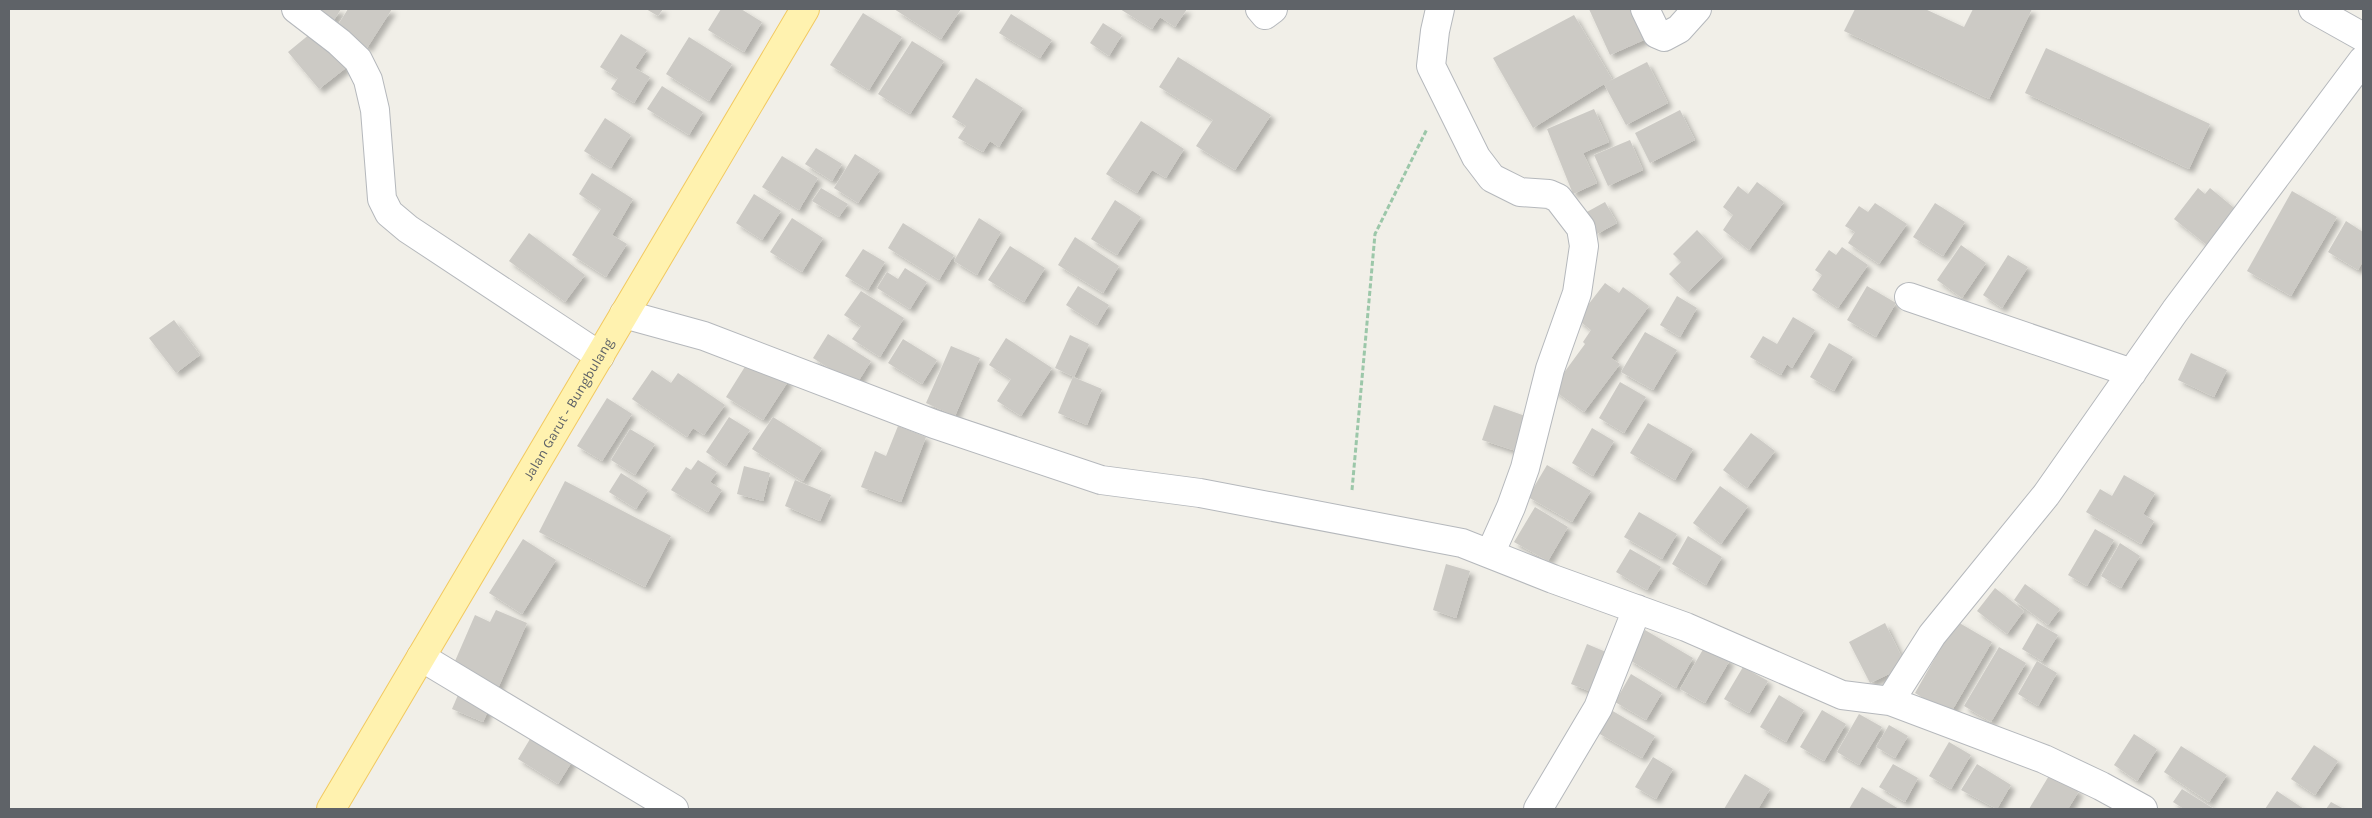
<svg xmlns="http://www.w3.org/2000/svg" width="2372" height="818" viewBox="0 0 2372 818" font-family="Karla,sans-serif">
<defs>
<filter id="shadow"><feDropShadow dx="4.5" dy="4.5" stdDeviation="2.5" flood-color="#0004"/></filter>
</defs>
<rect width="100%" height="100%" fill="#f1efe8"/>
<!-- building -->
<path fill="#cccac5" filter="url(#shadow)" d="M309,9H341L332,23Z
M348,9H392L367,48L336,28Z
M646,9H663L658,16Z
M721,9H741L762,22L744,52L708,30Z
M894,9H961L941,39Z
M1120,9H1187L1175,27L1160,17L1152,29Z
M1589,9H1632L1646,39L1610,55Z
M1855,9H1925L1964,27L1973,9H2032L1989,99L1844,31Z
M863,13L902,37L869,90L830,65Z
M1011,14L1052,40L1040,58L999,33Z
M1574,15L1612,79L1533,128L1493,58Z
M1103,23L1122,35L1109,56L1090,43Z
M316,29L347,67L319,89L288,52Z
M621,34L647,50L635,68L650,77L634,103L611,89L618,78L600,67Z
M689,37L732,64L709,101L666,74Z
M912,41L944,61L910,114L878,94Z
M2046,48L2210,124L2189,169L2025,93Z
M1178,57L1271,115L1235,170L1196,146L1213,120L1159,87Z
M1647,62L1668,103L1626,125L1604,84Z
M976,78L1023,108L999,147L990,141L983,152L958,138L966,126L952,117Z
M662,86L703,112L689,135L647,109Z
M1594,109L1609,142L1583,153L1597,183L1573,194L1547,129Z
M1680,110L1695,140L1650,163L1635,133Z
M605,118L631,135L611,168L584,151Z
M1141,121L1184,149L1166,178L1152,170L1137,193L1106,174Z
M1630,140L1643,170L1608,186L1594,155Z
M816,148L842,164L832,181L805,164Z
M855,154L880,170L858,203L834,188Z
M782,156L818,178L799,210L762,187Z
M592,173L633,199L612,235L627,244L606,277L572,255L601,209L579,194Z
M1757,182L1784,202L1749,250L1723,230L1733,215L1723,207L1738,186L1748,194Z
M821,188L848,204L839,217L812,201Z
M2198,188L2205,194L2210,188L2239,212L2212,249L2174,219Z
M2292,191L2337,217L2291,296L2247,271Z
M754,194L781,211L762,240L736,223Z
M1115,200L1141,217L1117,255L1091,239Z
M1605,202L1617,223L1597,234L1585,213Z
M1875,203L1907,224L1879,264L1848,243L1855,232L1845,226L1859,206L1868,212Z
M1935,203L1965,222L1943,256L1913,237Z
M792,218L823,238L802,272L770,252Z
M979,218L1001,232L977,275L954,261Z
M2346,221L2363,232V261L2358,270L2328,252Z
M903,223L954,255L939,280L888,248Z
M1697,230L1723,257L1688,292L1669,274L1681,262L1673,254Z
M529,233L585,275L565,302L509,261Z
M1075,237L1119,266L1103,293L1058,265Z
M1961,245L1986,263L1962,298L1937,280Z
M1010,246L1045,268L1024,302L988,280Z
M1842,247L1868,265L1838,308L1812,290L1822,275L1815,270L1829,250L1836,255Z
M863,249L885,262L868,290L845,276Z
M2008,255L2028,267L2002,308L1983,295Z
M905,268L927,282L910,309L877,288L887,272L898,279Z
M1605,283L1619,293L1623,287L1649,306L1611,358L1620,364L1584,412L1552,389L1585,344L1583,342L1591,330L1577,319Z
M1078,286L1109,305L1097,325L1066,305Z
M1867,286L1896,303L1876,337L1847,320Z
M861,291L904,318L880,357L852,339L861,326L844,315Z
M1677,296L1697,308L1680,337L1660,325Z
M1793,317L1815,330L1792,368L1787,364L1781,375L1750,357L1763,336L1777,344Z
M174,320L200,355L176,373L149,338Z
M1645,332L1677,350L1653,390L1621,372Z
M828,334L871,361L856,385L813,358Z
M1070,335L1089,344L1074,377L1055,368Z
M1006,338L1052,368L1021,416L997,401L1011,379L989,365Z
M903,339L937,360L922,384L888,363Z
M1829,343L1853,357L1834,391L1810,377Z
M951,346L980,358L955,416L926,403Z
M2191,353L2227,370L2214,397L2178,380Z
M751,357L789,380L763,420L726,397Z
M652,370L671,383L678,373L725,405L704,435L693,428L687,437L632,399Z
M1073,377L1102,389L1087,425L1058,413Z
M1620,382L1646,397L1624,433L1599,418Z
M607,398L632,414L602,461L577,446Z
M1494,405L1531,418L1519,452L1482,440Z
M729,417L750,430L726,466L706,452Z
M773,417L822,448L803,481L752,449Z
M1648,423L1693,449L1675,480L1630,453Z
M898,426L926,437L901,502L861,487L875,451L886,456Z
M1592,428L1614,441L1593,476L1572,463Z
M630,429L655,444L635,475L611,460Z
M1751,433L1775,451L1747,488L1723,470Z
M698,460L717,472L710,482L722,490L708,512L671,490L686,467L691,470Z
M1547,465L1591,491L1572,522L1528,497Z
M744,466L770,473L763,501L737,494Z
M621,473L648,490L636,509L609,492Z
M2124,475L2155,493L2143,514L2154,521L2141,544L2086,512L2100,489L2112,496Z
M795,480L831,495L820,521L785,506Z
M565,481L671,536L645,587L539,532Z
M1720,486L1748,506L1721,544L1693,523Z
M1535,507L1568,527L1548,561L1514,542Z
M1639,512L1677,534L1662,559L1624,537Z
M2095,529L2114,540L2087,586L2068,575Z
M1688,536L1722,557L1706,585L1672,564Z
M523,539L556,560L522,614L489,593Z
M2120,543L2140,556L2121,588L2101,576Z
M1630,549L1661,567L1647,590L1616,572Z
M1446,564L1470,571L1456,618L1433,610Z
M2025,584L2060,609L2048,625L2014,600Z
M1995,588L2024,611L2007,634L1977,611Z
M496,610L527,623L483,722L452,709L467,674L452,668L475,615L490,622Z
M1956,621L1992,642L1950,714L1915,693Z
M1885,623L1906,666L1870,683L1849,642Z
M2037,623L2058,635L2042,661L2022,649Z
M1645,630L1693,658L1676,688L1628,659Z
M1587,644L1613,655L1597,694L1571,684Z
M1705,646L1730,660L1705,703L1680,689Z
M1999,647L2026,663L1991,722L1964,706Z
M2037,661L2057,673L2038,706L2018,694Z
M1743,667L1768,681L1749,713L1724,699Z
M1631,674L1662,693L1646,720L1615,702Z
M1779,695L1804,710L1786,742L1760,727Z
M1611,710L1655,736L1642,758L1598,733Z
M1822,710L1846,724L1824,761L1800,747Z
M1859,714L1882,727L1859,765L1837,752Z
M1889,725L1908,736L1895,758L1876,747Z
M533,734L573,760L558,784L518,759Z
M2134,734L2157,749L2137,781L2114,765Z
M1949,742L1971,755L1951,789L1929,776Z
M2314,745L2338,761L2315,795L2291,779Z
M2181,746L2227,775L2209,802L2164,772Z
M1653,757L1673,769L1656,799L1635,787Z
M1893,764L1918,778L1905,802L1879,787Z
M1977,764L2011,785L1997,809L1961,790Z
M1745,774L1770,789L1758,809H1724Z
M2050,774L2079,791L2068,809H2029Z
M1862,787L1899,809H1849Z
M2182,789L2214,809H2184L2173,802Z
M2277,791L2304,809H2265Z
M2331,802L2344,809H2326Z"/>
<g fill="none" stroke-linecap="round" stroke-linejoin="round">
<!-- minor casing -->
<g stroke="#b5b8bc" stroke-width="30">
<path id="minor" d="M296,9L339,42L358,60L368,80L375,110L382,199L389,213L408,229L600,356
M1260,9L1265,15L1273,9
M1440,9L1435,31L1431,66L1476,157L1492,178L1520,192L1549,194L1558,198L1581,228L1584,246L1577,293L1550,369L1525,468L1511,507L1490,554
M1645,9L1657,34L1664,37L1679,29L1697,9
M2313,9L2363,37
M1909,297L2132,373
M624,314L704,336L934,424L1101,480L1200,493L1462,543L1553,579L1686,627L1842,695L1890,701L1932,635L2046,495L2175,311L2363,60
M421,657L674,809
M1890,701L2044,759L2101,786L2143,809
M1538,809L1598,708L1637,609"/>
</g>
<!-- major casing -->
<g stroke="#f2c960" stroke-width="30">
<g id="major">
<path id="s1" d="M331,809L805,9"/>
</g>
</g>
<!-- path -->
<path stroke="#9cc7a9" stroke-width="3" stroke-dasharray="5 2.5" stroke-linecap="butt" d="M1352,490L1375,234L1427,129"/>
<!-- minor -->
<use href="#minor" stroke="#fff" stroke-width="28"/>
<!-- major -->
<use href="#major" stroke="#fff2af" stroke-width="28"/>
</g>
<g text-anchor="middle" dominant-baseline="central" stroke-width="4" stroke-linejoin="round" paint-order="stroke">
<!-- street labels -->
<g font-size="14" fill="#5f6368" stroke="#fff">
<text stroke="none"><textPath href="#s1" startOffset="465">Jalan Garut - Bungbulang</textPath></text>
</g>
</g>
<!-- border -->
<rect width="2372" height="818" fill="none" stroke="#5f6368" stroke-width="20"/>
</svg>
